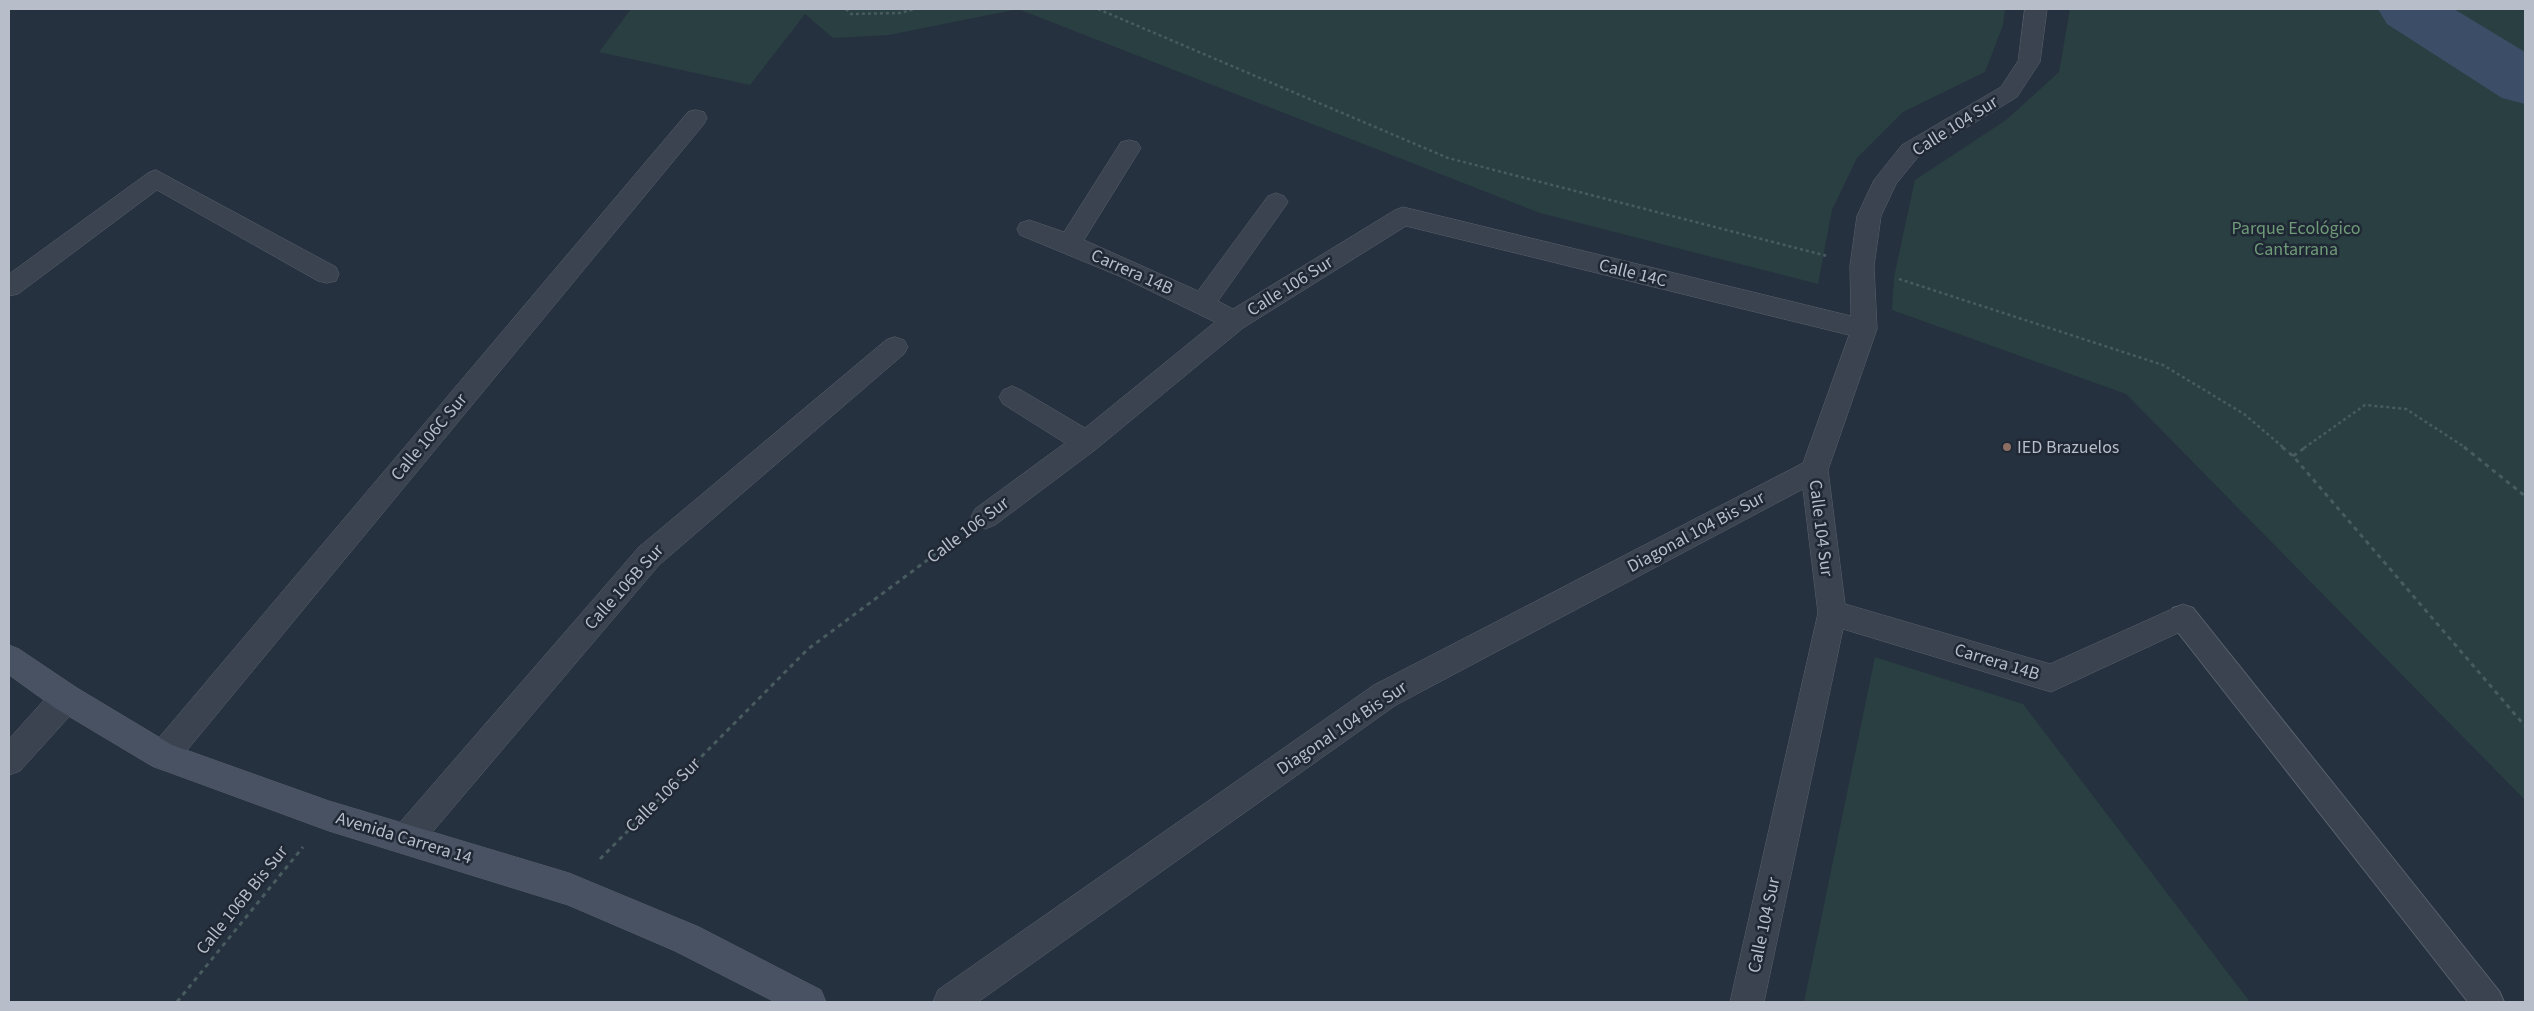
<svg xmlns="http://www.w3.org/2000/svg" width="2534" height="1011" viewBox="0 0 2534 1011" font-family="'Source Sans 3',sans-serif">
<rect width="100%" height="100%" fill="#26313f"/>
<!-- green -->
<path fill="#293f41" d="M631,9H2005L2003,25L1985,72L1903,112L1857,158L1832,210L1818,284L1540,213L1018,9L889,35L833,38L805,14L750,85L599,52Z
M2070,9H2525V800L2126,394L1892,310L1894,277L1915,180L2006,120L2059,72Z
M1875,657L2023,704L2250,1002H1804Z"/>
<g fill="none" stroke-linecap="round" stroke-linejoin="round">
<!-- river -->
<path fill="#3c4e67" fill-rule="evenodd" d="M2378,9H2454L2525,52V104L2502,98L2387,24Z"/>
<!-- service casing -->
<g stroke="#58616d" stroke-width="2">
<path id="service" d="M2183,605L2193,608L2499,991L2504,1002H2468L2173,626L2169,617L2173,608Z"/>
</g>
<!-- minor casing -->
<g stroke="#58616d" stroke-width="1">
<path id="minor" d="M2025,9H2047L2040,62L2017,97L1918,157L1896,184L1881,216L1874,266L1877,329L1828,470L1845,604L2050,664L2183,604L2193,608L2197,617L2193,626L2051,692L1843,629L1764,1002H1730L1818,613L1803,489L1396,705L978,1002H933L938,990L1374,685L1803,463L1849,335L1406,226L1243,328L1095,450L995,525L985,529L975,525L971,517L975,509L1065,443L1003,404L999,397L1003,390L1012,386L1021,390L1085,428L1215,322L1124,278L1020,235L1017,229L1020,223L1029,220L1064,232L1121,142L1129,140L1137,142L1141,148L1084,240L1198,291L1268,196L1276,193L1284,196L1288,202L1284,208L1218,301L1233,309L1395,210L1403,207L1851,316L1850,266L1857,216L1874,180L1902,145L2001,87L2018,61Z
M696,110L704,112L707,118L704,124L174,766L163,770L152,766L148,756L152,746L688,112Z
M156,170L336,267L339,274L336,281L327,283L318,281L157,190L18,294L9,296V274L148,173Z
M895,337L904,340L908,347L904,354L659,565L418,849L407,853L396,849L391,838L396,827L639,547L886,340Z
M66,684L77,688L81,698L77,708L20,771L9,775V739L55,688Z"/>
</g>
<!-- secondary casing -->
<g stroke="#58616d" stroke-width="1">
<path id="secondary" d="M9,645L19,649L77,688L172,745L329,801L569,873L699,927L821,990L826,1002H775L675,951L568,905L329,831L152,766L55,708L9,675Z"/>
</g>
<!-- path-far1 -->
<path stroke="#485c5f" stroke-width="2.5" stroke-dasharray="3 3" stroke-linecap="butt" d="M846,9L851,14L900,13L916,9
M1098,9L1448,158L1827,256
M1899,279L2163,365L2244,414L2284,448
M2304,448L2365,405L2406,409L2466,448"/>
<!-- path -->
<path stroke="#485c5f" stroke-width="3" stroke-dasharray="4.5 4.5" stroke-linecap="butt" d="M2282,447L2293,456L2525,726
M2464,447L2525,496
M2293,456L2306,447
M600,859L808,649L957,538
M177,1002L303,847"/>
<!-- service -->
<use href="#service" fill="#3a434f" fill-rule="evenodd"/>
<!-- minor -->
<use href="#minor" fill="#3a434f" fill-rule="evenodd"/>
<!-- secondary -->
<use href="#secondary" fill="#485262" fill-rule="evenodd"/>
</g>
<!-- markers -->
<circle fill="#8d6e63" stroke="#1f2834" stroke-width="2" cx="2007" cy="447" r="5"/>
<g text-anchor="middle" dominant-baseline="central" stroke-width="5" stroke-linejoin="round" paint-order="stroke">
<!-- street labels -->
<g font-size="18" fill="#b7beca" stroke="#1f2834">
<text transform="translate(1955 126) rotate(-32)">Calle 104 Sur</text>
<text transform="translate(1132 272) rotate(24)">Carrera 14B</text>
<text transform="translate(1633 273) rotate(14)">Calle 14C</text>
<text transform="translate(1290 286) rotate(-32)">Calle 106 Sur</text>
<text transform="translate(429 437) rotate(-50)">Calle 106C Sur</text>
<text transform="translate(1821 528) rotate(83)">Calle 104 Sur</text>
<text transform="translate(968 530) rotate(-37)">Calle 106 Sur</text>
<text transform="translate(1696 532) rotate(-28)">Diagonal 104 Bis Sur</text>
<text transform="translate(624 587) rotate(-48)">Calle 106B Sur</text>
<text transform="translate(1997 662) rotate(17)">Carrera 14B</text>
<text transform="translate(1342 728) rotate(-34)">Diagonal 104 Bis Sur</text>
<text transform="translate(663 795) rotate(-45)">Calle 106 Sur</text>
<text transform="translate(404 838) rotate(17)">Avenida Carrera 14</text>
<text transform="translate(242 900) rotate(-51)">Calle 106B Bis Sur</text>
<text transform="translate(1764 925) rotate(-78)">Calle 104 Sur</text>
</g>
<!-- park labels -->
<g font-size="18" fill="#6f9a78" stroke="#1f2834">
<text x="2296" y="228">Parque Ecológico<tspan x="2296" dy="21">Cantarrana</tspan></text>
</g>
<!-- poi labels -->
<g font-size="18" fill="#b7beca" stroke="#1f2834" text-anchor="start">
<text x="2017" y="447">IED Brazuelos</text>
</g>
</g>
<!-- border -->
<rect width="2534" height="1011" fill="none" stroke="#b7beca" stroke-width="20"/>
</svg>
